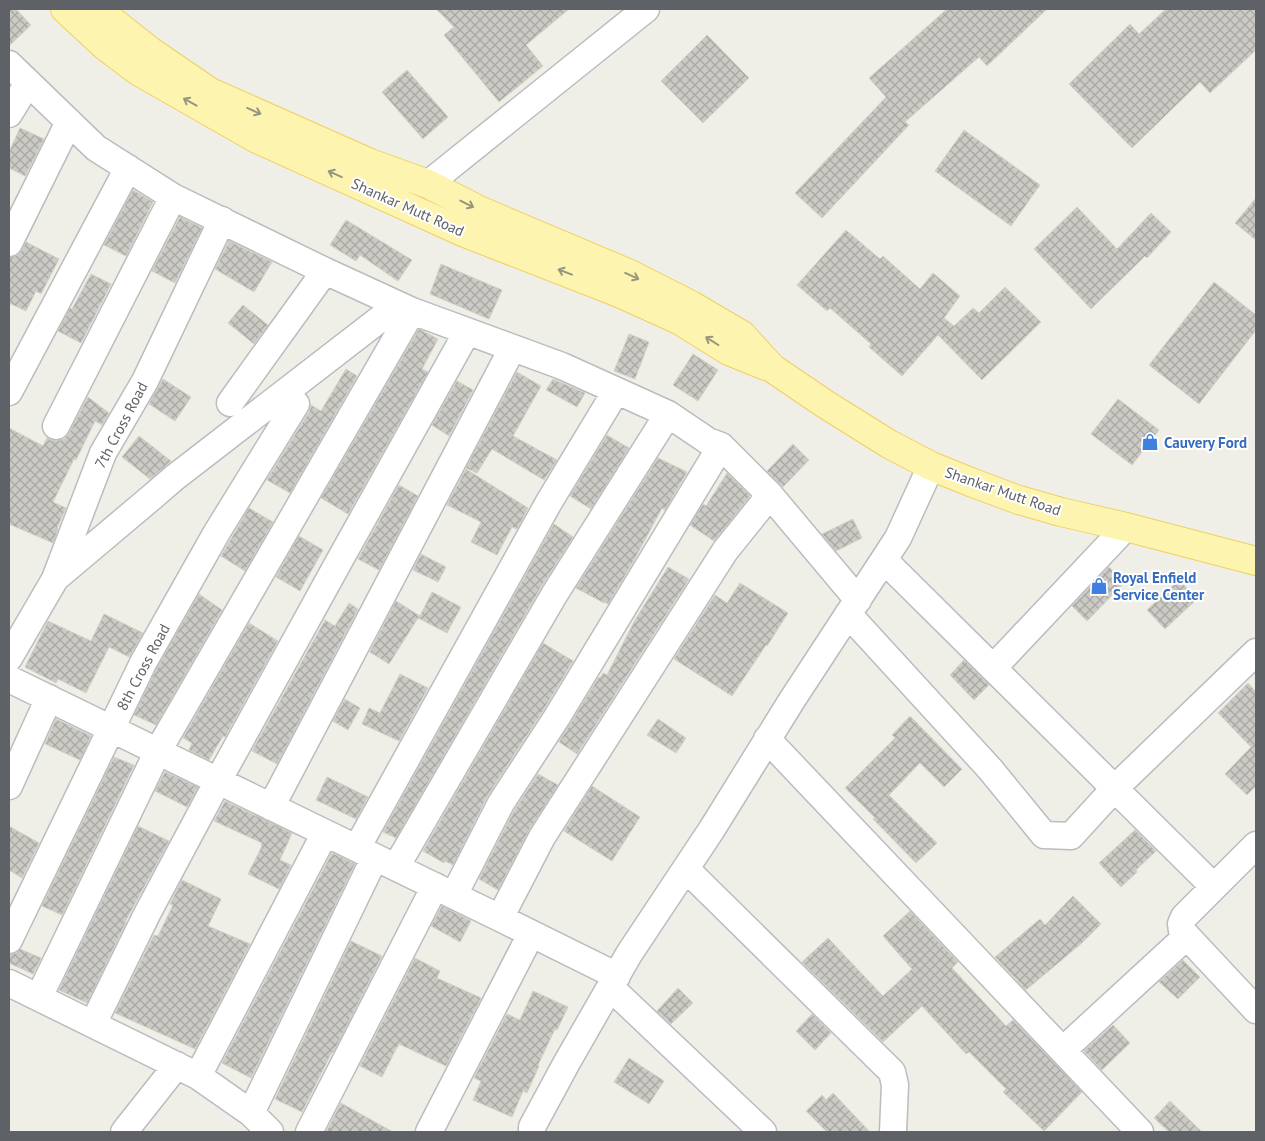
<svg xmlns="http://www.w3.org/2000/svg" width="1265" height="1141" viewBox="0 0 1265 1141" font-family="'PT Sans',sans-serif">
<defs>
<pattern id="building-cross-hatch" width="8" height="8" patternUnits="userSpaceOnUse" patternTransform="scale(1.25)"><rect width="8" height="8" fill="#cccac4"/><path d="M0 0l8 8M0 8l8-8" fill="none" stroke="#a9a7a3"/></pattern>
</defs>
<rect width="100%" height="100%" fill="#f0efe7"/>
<!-- building -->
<path fill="url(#building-cross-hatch)" stroke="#d5d1c5" d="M9,9H16L31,25L9,46Z
M436,9H569L526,45L543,66L499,102L444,35L454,27Z
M947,9H1047L987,66L979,57L905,122L909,125L822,218L795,193L886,97L869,78Z
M1166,9H1256V50L1210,93L1200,82L1132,148L1069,84L1130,24L1139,34Z
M707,35L749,78L703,123L661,81Z
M407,70L448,117L423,139L382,92Z
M20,128L44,139L25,176L9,168V152Z
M964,130L1040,185L1011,226L935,171Z
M133,190L153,202L126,256L104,245Z
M1256,198V240L1235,223Z
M1077,207L1117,249L1151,213L1171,232L1147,258L1145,256L1091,309L1034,249Z
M180,217L202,228L175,283L152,271Z
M346,220L412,260L398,281L360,255L356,261L330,245Z
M846,230L880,259L883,256L920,289L933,273L960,296L944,318L954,326L973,308L979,313L1005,287L1041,322L982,380L938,335L902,376L869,347L871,344L830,308L827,311L797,285Z
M229,241L272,262L254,292L215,269Z
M26,242L59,259L41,294L36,291L26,311L9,303V258L18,255L22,250Z
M441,264L502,290L489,319L430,294Z
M91,274L111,284L81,343L58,331L70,308L72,309Z
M1214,282L1256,315V330L1199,404L1149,365Z
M243,305L268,325L254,344L228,323Z
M419,329L438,339L422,369L428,372L348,514L321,498Z
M629,334L649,342L635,379L614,371Z
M693,354L718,370L698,401L673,385Z
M346,369L357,376L290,493L267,480L309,412L311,405L321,411Z
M517,372L541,386L513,436L557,460L544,480L492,449L477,473L466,468Z
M163,379L191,397L175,421L149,404Z
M553,379L585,393L577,407L546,390Z
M457,381L473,390L449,436L432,425Z
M88,397L109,413L102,425L95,421L76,460L74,459L53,502L66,508L57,528L58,529L53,543L9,524V428L43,446L47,438L50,440L56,441L64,439L69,433Z
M1118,399L1159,430L1132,465L1091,434Z
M607,435L629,448L591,509L570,496Z
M139,436L171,461L150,479L122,457Z
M793,444L809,460L783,487L767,471Z
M658,458L687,472L665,510L662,508L633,562L608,604L605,602L604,603L576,588Z
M466,469L528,508L517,529L512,527L497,555L471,542L481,522L447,505Z
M727,473L750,496L714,541L690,525L703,504L706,506Z
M399,485L418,496L379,570L358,559Z
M249,508L273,522L245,571L221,556Z
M853,519L862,538L836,551L822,534Z
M554,524L573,537L541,587L396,838L383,832Z
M299,536L323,550L300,591L276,577Z
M421,554L446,567L438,582L413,570Z
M668,567L689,579L577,754L559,742L599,677L600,678L603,673L607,675L635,620Z
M1109,567L1124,583L1087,621L1072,606Z
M1179,580L1197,599L1165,629L1147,610Z
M740,583L788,613L767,646L766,645L732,696L674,659L715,595L727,603Z
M432,592L461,607L447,633L418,618L389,664L370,652L396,601L420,616Z
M199,594L222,610L156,725L134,715L156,670Z
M349,603L358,609L277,764L252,751L325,620L335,626Z
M104,614L143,633L129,657L109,647L86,693L58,679L56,683L25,667L48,621L91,641Z
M249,623L278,641L225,737L223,736L209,760L189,750L192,743L183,738Z
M543,643L573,661L544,709L488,795L453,865L445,861L444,863L423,851Z
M964,660L989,685L974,700L950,675Z
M400,674L428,688L399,741L362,724L369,708L380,713Z
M1248,683L1256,692V786L1247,795L1225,774L1251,747L1218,713Z
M345,699L360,708L348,730L333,721Z
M910,716L962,769L944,787L920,763L889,795L937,843L916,863L873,819L875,818L845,788L895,738L892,735Z
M56,719L91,736L80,760L45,744Z
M658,719L686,738L676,753L647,735Z
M114,757L134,765L62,915L42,906Z
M165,772L198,787L187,807L155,791Z
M538,774L558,785L529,830L498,890L479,879L514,811Z
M327,777L368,797L356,819L316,800Z
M592,786L640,817L612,861L564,831Z
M225,801L292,833L280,860L291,865L279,889L248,874L262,846L261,845L262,843L214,821Z
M9,826L39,843L22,878L9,870Z
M138,826L169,841L125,922H126L87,1003L59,990Z
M1135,830L1156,851L1136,870L1137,872L1121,887L1099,863Z
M332,853L355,864L251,1078L222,1063Z
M182,880L221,899L208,926L250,944L195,1049L115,1013L154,935L158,936L173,905L170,904Z
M1073,896L1101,924L1082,943L1026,990L995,957L1040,919L1045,925Z
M442,906L471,921L460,942L431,926Z
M910,911L958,962L952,968L1006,1026L1013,1020L1082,1092L1044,1131L1003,1092L1006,1089L969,1052L966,1054L922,1006L883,1042L802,962L828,938L883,996L912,969L883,936Z
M351,941L382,956L333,1053L332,1052L302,1112L275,1099Z
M20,949L41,958L33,974L9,963V955L17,953Z
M415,958L440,971L437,978L481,998L446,1066L399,1044L398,1047H397L382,1077L360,1066Z
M1183,960L1200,977L1178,999L1159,982Z
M678,988L693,1003L671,1024L657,1011Z
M533,991L568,1007L557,1030L555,1029L538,1065L539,1066L527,1093L523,1091L512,1117L473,1100L481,1081L474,1078L507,1014L520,1020Z
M812,1014L831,1033L815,1050L796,1031Z
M1113,1025L1130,1043L1102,1070L1084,1051Z
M629,1058L664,1081L649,1104L614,1082Z
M833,1093L870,1132H827L806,1111L822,1095L826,1100Z
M1170,1101L1202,1132H1169L1154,1118Z
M341,1103L393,1132H326Z"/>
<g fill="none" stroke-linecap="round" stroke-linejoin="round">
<!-- minor casing -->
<g stroke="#b9bcc0" stroke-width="29">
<path id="minor" d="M9,64L96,148L173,197L325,271L412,311L562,366L668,414L708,441L721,446L770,495L858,600
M9,114L28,83
M428,184L646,9
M9,243L69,122
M9,392L128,168
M230,403L325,271
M56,426L173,197
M884,560L1214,887
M57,577L152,497L174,478L398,305
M848,614L990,769L1044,835L1071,836L1114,789L1256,652
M9,658L55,579L103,453L145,381L222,220
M993,668L1126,527
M9,679L500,918L617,976
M767,739L1140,1132
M9,786L49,698
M271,807L512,349
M1256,845L1184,917L1181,924L1182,931L1256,1010
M357,848L549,502L616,391
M396,867L554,595L668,414
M686,869L892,1072L895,1085L893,1132
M454,895L501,803L557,717L721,446
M500,918L542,837L640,684L725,551L770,495
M9,940L143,663L217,532L296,404
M9,983L198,1076L251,1113L270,1132
M610,987L763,1132
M39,997L158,751L412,311
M93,1024L147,914L218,781L342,556L467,332
M1063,1050L1187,936
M198,1076L325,833
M251,1113L375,857
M124,1132L177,1065
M309,1132L435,886
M429,1132L531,934
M532,1132V1127L566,1064L629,954L712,829L792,700L898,538L931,466"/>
</g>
<!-- primary casing -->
<g stroke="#efcf61" stroke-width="30">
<path id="primary" d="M65,9L105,46L138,71L257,139L465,233L619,293L679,320L729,351L766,366
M97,9L150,51L210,92L370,163L428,184L481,211L630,274L691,305L742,335L772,368L825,404L889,444L931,466L973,483L1019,500L1061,512L1126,527L1256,561"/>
</g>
<!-- minor -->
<use href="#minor" stroke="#fff" stroke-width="26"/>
<!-- primary -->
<use href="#primary" stroke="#fdf5af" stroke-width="28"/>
</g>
<!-- one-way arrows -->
<defs><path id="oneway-shaft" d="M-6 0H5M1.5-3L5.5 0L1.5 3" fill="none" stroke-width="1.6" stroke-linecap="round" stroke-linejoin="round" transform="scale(1.25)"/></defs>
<g stroke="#969580">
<use href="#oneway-shaft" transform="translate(190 102) rotate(-151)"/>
<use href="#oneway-shaft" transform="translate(254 111) rotate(24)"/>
<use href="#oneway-shaft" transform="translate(335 174) rotate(-156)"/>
<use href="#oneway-shaft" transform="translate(467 204) rotate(27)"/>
<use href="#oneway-shaft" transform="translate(565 272) rotate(-159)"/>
<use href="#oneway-shaft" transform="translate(632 276) rotate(25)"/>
<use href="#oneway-shaft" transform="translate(712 341) rotate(-148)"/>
</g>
<!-- icons -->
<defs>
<g id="shop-bare" transform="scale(1.35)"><path d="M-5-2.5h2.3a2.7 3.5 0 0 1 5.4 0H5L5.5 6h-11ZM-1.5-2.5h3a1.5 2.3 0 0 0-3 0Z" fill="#3f7fe0" stroke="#fff" stroke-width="2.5" paint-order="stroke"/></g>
</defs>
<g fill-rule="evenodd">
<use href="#shop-bare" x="1150" y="442"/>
<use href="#shop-bare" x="1099" y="586"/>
</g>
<g text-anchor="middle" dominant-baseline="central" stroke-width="4" stroke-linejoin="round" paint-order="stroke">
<!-- street labels -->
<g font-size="15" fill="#5e6267" stroke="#fff">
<text transform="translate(408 207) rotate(24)">Shankar Mutt Road</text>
<text transform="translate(121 425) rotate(-62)">7th Cross Road</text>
<text transform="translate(1003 491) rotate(19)">Shankar Mutt Road</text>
<text transform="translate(143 667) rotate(-62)">8th Cross Road</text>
</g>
<!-- shop labels -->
<g font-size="15" font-weight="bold" fill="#366cbe" stroke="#fff" text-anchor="start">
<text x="1164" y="442">Cauvery Ford</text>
<text x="1113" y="577">Royal Enfield<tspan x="1113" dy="17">Service Center</tspan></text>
</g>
</g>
<!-- border -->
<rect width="1265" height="1141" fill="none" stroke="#5e6267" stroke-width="20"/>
</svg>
